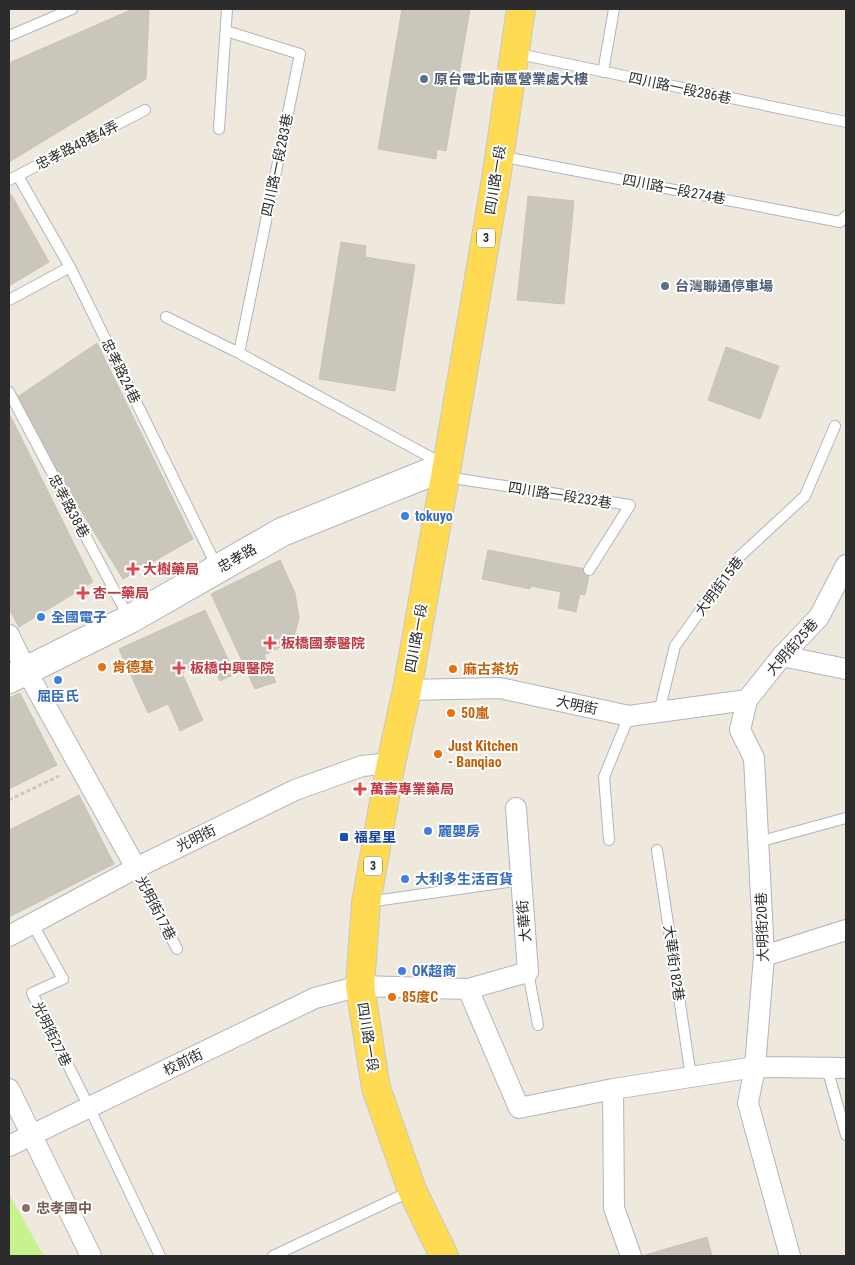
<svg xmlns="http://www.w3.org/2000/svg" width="855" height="1265" viewBox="0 0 855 1265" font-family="'Roboto Condensed','Noto Sans TC',sans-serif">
<rect width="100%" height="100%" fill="#efe8dd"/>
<!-- pitch -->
<path fill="#c7f38f" d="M9,1194L44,1256H9Z"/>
<!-- building -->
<path fill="#cac6bc" stroke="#cbc4b6" d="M133,9H149L146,79L9,162V63Z
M402,9H470L446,151L437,149L436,159L378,149Z
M11,194L49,262L9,286V195Z
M528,196L574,201L564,304L517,300Z
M341,242L366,246L365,257L415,265L395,391L319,379Z
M97,343L193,539L123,579L13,400Z
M726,347L779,366L760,419L708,400Z
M9,413L93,582L19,627L9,609Z
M488,550L590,570L585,595L580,594L576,612L558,608L561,592L531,586L530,589L482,579Z
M280,560L295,593L299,618L293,641L264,655L276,682L255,689L211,594Z
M205,610L235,674L220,681L210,660L182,673L203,720L180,731L168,704L148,713L119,649Z
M20,693L57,765L9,789V698Z
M79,795L114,864L9,917V830Z
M707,1237L712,1256H645V1255Z"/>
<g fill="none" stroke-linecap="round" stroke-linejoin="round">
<!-- lane casing -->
<g stroke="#b1b4c1" stroke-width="12">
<path id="lane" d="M226,31L300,54L239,353
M9,36L72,9
M514,53L846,122
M603,72L614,9
M219,129L227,9
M500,156L840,222L846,216
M18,176L70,267L217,567
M9,180L145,110
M9,300L70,267
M166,317L239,353L441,463
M9,392L129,618
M446,477L630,505L589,570
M659,712L675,646L738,558L805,496L835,426
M609,840L604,777L629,716
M758,842L846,818
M657,850L691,1077
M136,868L177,949
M368,902L521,880
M32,923L63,979L32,993L89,1107L160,1256
M528,972L538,1025
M827,1068L846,1135
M273,1256L411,1191"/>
</g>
<!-- street casing -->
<g stroke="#b1b4c1" stroke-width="22">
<path id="street" d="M846,565L819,617L782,656L747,700L740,730L754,758L764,956L755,1067L846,1068
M9,635L26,670L136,868
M782,656L846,669
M407,690L500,688L629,716L747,700
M9,936L136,868L295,790L362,766L391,763
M764,956L846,930
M468,989L528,972L516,808
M9,1089L91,1256
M9,1146L315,998L360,986L468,989L519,1108L613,1089
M631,1256L614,1208L613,1089L755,1067L748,1103L790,1256"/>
</g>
<!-- secondary casing -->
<g stroke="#b1b4c1" stroke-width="30">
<path id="secondary" d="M9,679L130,619L282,532L446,466"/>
</g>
<!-- primary casing -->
<g stroke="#c8c8c8" stroke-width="30">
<path id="primary" d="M444,1256L412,1190L376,1088L360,986L366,903L391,763L407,690L445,477L496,179L521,9"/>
</g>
<!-- path -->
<path stroke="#c8c8c8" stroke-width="3" stroke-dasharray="4 2.5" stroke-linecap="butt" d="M9,800L61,775"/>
<!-- lane -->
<use href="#lane" stroke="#fff" stroke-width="10"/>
<!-- street -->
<use href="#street" stroke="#fff" stroke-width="20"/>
<!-- secondary -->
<use href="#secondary" stroke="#fff" stroke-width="28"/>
<!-- primary -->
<use href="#primary" stroke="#ffda53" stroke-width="28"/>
</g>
<!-- markers -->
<g fill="#5c6f8a" stroke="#fff" stroke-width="2">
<circle cx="424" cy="79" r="5"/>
<circle cx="665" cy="286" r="5"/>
</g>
<g fill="#3f7fe0" stroke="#fff" stroke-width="2">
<circle cx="405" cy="516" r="5"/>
<circle cx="41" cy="617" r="5"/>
<circle cx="58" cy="680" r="5"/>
<circle cx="428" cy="831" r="5"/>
<circle cx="405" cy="879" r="5"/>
<circle cx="402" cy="971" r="5"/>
</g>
<g fill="#e0444e" stroke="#fff" stroke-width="2">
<path d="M130.5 561.5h5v5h5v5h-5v5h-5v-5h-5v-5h5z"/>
<path d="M80.5 585.5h5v5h5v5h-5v5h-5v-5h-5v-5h5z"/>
<path d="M267.5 635.5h5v5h5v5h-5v5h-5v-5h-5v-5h5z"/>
<path d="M176.5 660.5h5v5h5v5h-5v5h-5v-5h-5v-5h5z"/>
<path d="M357.5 781.5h5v5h5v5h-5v5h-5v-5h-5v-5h5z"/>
</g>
<g fill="#e8710a" stroke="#fff" stroke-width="2">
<circle cx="102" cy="667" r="5"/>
<circle cx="453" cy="669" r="5"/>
<circle cx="451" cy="713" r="5"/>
<circle cx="438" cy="754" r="5"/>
<circle cx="392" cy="997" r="5"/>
</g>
<rect fill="#1a4fb4" stroke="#fff" stroke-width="2" x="339" y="832" width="10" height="10" rx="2.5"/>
<circle fill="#8d6e63" stroke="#fff" stroke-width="2" cx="26" cy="1208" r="5"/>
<g text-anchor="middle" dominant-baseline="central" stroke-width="4" stroke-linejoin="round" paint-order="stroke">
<!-- shield labels -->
<g fill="#fff" stroke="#6b6b6b" stroke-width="1">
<rect x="477" y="228.5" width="18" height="19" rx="4"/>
<rect x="364" y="856.5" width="18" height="19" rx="4"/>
</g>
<g font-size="12" font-weight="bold" fill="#2c2c2c">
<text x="486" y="238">3</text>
<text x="373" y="866">3</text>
</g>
<!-- service labels -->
<g font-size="14" font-weight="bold" fill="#4e5e75" stroke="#fff" text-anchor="start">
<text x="434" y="79">原台電北南區營業處大樓</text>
<text x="675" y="286">台灣聯通停車場</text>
</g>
<!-- street labels -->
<g font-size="14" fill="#2c2c2c" stroke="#fff">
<text transform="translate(680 88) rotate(12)">四川路一段286巷</text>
<text transform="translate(77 145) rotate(-27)">忠孝路48巷4弄</text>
<text transform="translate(277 165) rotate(-78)">四川路一段283巷</text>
<text transform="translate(495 180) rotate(-81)">四川路一段</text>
<text transform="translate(674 189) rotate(11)">四川路一段274巷</text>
<text transform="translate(121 371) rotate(64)">忠孝路24巷</text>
<text transform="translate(560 495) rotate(9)">四川路一段232巷</text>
<text transform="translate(69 506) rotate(62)">忠孝路38巷</text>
<text transform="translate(237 558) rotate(-30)">忠孝路</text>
<text transform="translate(719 586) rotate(-53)">大明街15巷</text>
<text transform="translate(416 638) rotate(-80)">四川路一段</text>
<text transform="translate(792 647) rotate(-49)">大明街25巷</text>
<text transform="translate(577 705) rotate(12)">大明街</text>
<text transform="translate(196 838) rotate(-26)">光明街</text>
<text transform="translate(156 908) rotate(63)">光明街17巷</text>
<text transform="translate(524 921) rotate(-95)">大華街</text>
<text transform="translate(762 927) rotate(-92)">大明街20巷</text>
<text transform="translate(674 963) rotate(82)">大華街182巷</text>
<text transform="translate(52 1034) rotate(64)">光明街27巷</text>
<text transform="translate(368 1037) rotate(81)">四川路一段</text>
<text transform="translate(183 1062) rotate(-26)">校前街</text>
</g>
<!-- shop labels -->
<g font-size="14" font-weight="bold" fill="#366cbe" stroke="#fff" text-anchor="start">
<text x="415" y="516">tokuyo</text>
<text x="51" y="617">全國電子</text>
<text x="58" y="696" text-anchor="middle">屈臣氏</text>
<text x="438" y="831">麗嬰房</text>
<text x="415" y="879">大利多生活百貨</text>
<text x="412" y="971">OK超商</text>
</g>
<!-- health labels -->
<g font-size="14" font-weight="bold" fill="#be3a42" stroke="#fff" text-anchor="start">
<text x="143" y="569">大樹藥局</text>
<text x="93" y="593">杏一藥局</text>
<text x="281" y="643">板橋國泰醫院</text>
<text x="190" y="668">板橋中興醫院</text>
<text x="370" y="789">萬壽專業藥局</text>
</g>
<!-- food labels -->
<g font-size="14" font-weight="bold" fill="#c56008" stroke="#fff" text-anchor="start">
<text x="112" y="667">肯德基</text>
<text x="463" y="669">麻古茶坊</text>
<text x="461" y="713">50嵐</text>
<text x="448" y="746">Just Kitchen<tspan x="448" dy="16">- Banqiao</tspan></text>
<text x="402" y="997">85度C</text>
</g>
<!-- transit labels -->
<g font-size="14" font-weight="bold" fill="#164399" stroke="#fff" text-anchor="start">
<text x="354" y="837">福星里</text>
</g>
<!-- education labels -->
<g font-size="14" font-weight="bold" fill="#785e54" stroke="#fff" text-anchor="start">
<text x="36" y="1208">忠孝國中</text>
</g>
</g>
<!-- border -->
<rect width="855" height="1265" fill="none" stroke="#2c2c2c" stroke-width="20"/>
</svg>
